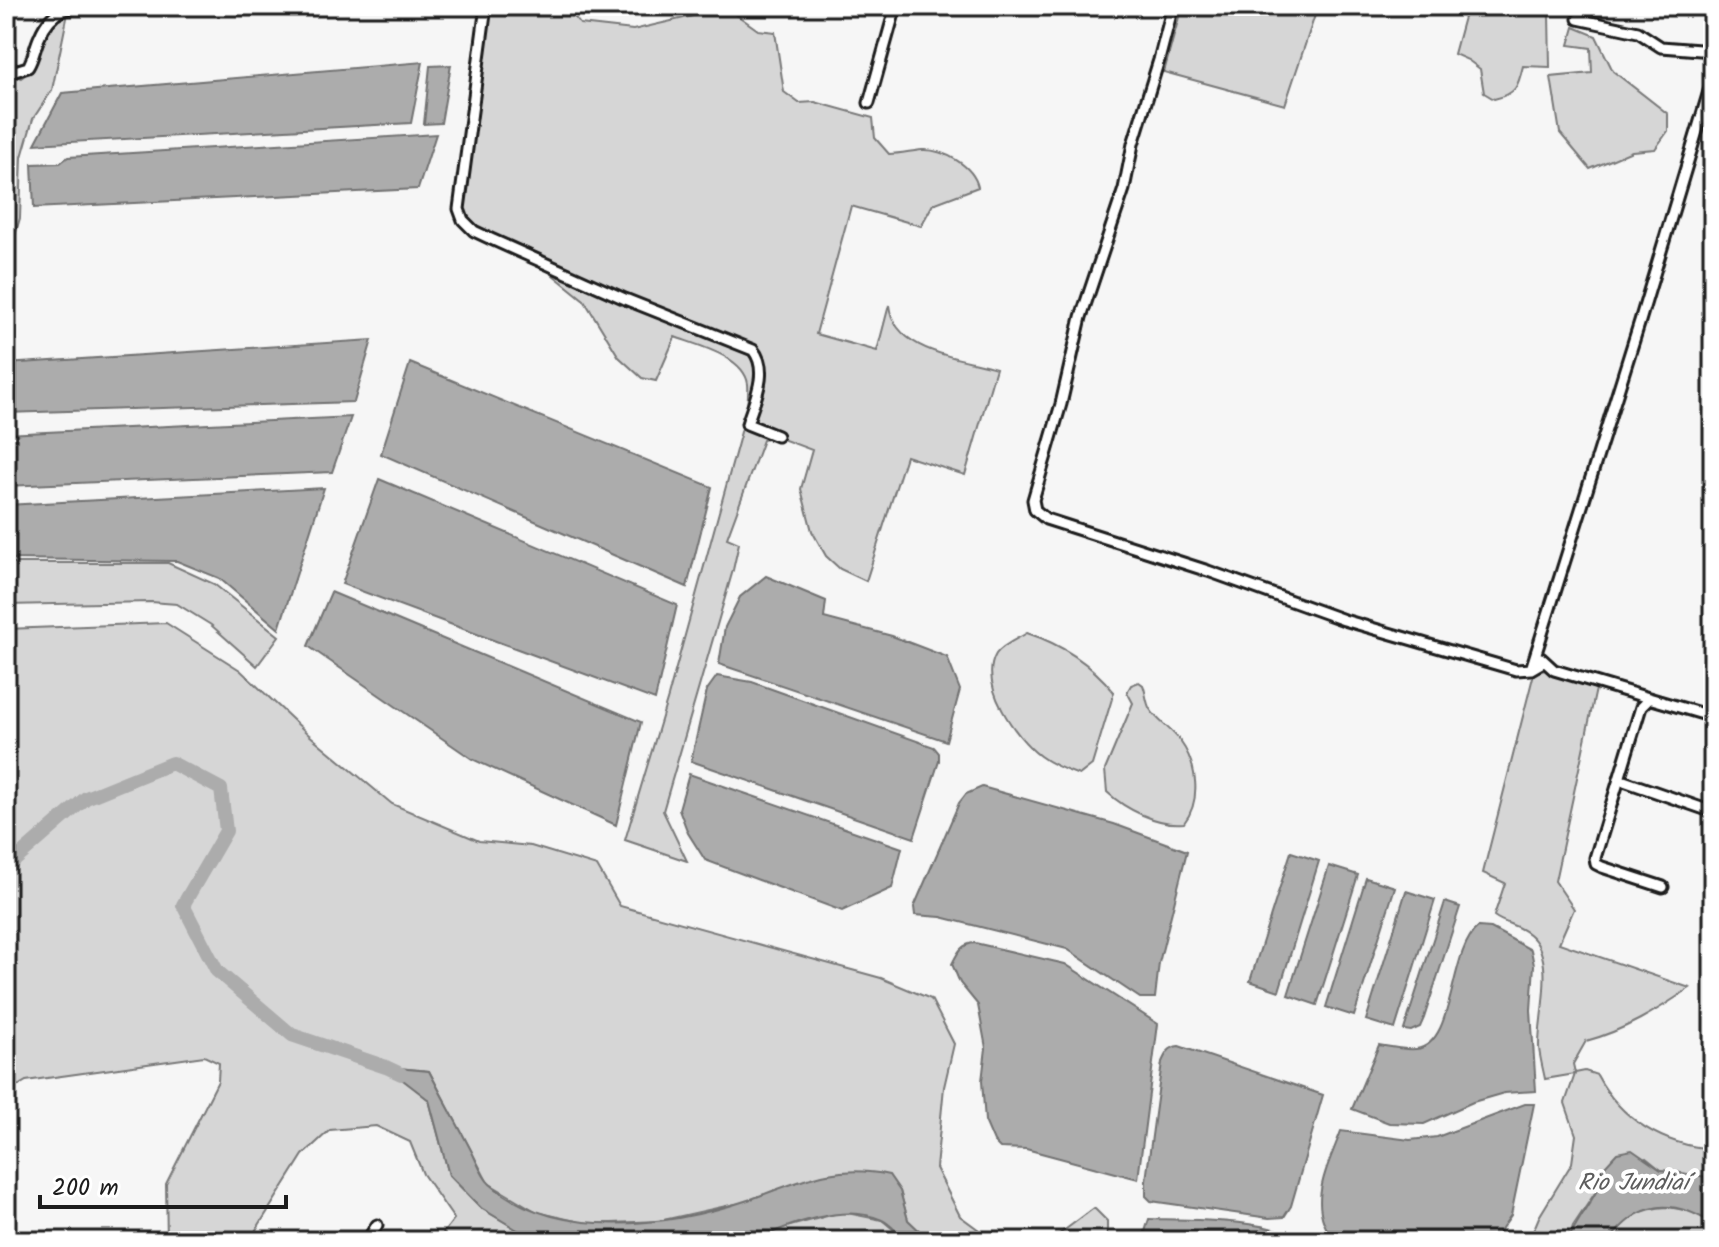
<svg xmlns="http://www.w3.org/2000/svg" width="1719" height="1247" viewBox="0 0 1719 1247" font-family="Kalam,sans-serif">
<rect width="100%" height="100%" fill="#f6f6f6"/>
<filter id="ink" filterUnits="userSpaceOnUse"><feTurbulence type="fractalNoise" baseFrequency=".0125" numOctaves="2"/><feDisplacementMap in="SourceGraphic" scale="16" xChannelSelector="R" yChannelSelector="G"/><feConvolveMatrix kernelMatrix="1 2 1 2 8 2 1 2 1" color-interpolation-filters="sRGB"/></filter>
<g filter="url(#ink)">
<!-- green -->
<path fill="#d6d6d6" stroke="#797979" stroke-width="2" d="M486,6H566L580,24L633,30L727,8L758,30L775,32L784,92L799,103L815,102L873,118L875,138L889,154C900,154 911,151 922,150C943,149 973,165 978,187L933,204L921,226L851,206L816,334L877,351L889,305C894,352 959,357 996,368L965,475L906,456L866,581L840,569L826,556L812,531L801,489L812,450L777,437L763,440L727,538L739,543L733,570L663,811L687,861L625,840L668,697L747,410C747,402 749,392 748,384C744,356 696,345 675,337L656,381L642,378L619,357L584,300L532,258L474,231L459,209Z
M1182,6L1297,8L1298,6H1318L1285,105L1164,72Z
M1467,6H1524L1549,14L1550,67L1523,66C1518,87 1516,94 1494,99L1484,93L1480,69L1468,60L1454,54Z
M64,13L67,18L52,90L33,119L22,157L20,218L6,266V71L21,78C47,60 37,29 64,13Z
M1574,27L1596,36L1613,71L1668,114V131L1655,149L1632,151L1590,169L1560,133L1551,77L1592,73L1591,48L1569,45Z
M6,563H168L214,584L279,636L257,666L211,625L177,604L151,602L6,605Z
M166,623L240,670L308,734L392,804L479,841L531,846L597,866L620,906L881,978L931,999L954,1044L944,1087L936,1168L960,1216L994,1241H930L908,1220L900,1191L735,1204L659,1221L588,1224L537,1212L488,1183L429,1071L388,1067L429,1100L449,1175L481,1208L537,1241H437L454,1219L423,1174L410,1142L376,1126L330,1130L303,1155L254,1233L244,1241H167L166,1184L218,1081L219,1063L204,1056L26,1081L6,1093V629Z
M1027,633C1061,644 1091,664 1114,692L1092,765L1079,775C1065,770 1052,765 1040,756C1016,738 978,685 996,654C1002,645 1017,639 1027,633Z
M1545,670L1596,689L1555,881L1574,909L1559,943L1690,988C1658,1010 1624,1031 1586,1041L1573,1064L1575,1073L1585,1071L1597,1075C1621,1120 1663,1145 1713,1149V1178L1661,1170L1646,1158L1605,1178L1573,1226L1568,1241H1529L1539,1217L1572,1163L1576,1135L1565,1103L1575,1074L1545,1079C1543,1069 1540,1058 1539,1048C1538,1016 1556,961 1532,937C1521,925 1506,925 1494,916L1505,883L1483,873L1534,673Z
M1139,682L1143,685C1146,692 1146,703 1150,709C1157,721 1172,729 1180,741C1197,764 1202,800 1184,823C1158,826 1125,809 1107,792L1105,770L1133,703L1127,692L1131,685Z
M1668,1207L1695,1212L1713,1224V1241H1609C1627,1218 1639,1208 1668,1207Z
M1094,1208L1107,1221V1241H1050Z
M842,1212L882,1220L907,1241H753L779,1229Z"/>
<!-- water -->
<path fill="#acacac" stroke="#727272" stroke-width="2" d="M423,62L411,123L35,144L62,93Z
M451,65L441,123L424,124L430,66Z
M436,134L418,189L34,208L32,164L60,163L68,157Z
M372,340L354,402L6,413V364Z
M410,363L712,487L687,587L381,454Z
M351,417L332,472L6,486V434Z
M379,479L677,605L655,700L342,584Z
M324,488L279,629L219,578L177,561L6,559V505Z
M766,576L826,601L824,618L892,636L947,657L960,690L946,741L719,664L725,627L740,597Z
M331,592L641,722L616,825L472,759L308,646Z
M717,676L752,682L934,747L939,753V761L914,838L691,761L707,690Z
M689,774L902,848L892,888L842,911L705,860L688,833L679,809Z
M982,787L1114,824L1187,851L1159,963L1155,998H1140L1067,949L941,917L915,915L914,907L959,803L966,794Z
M1291,852L1319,861L1279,991L1250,981Z
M1329,866L1358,875L1317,1005L1288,995Z
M1366,878L1395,887L1354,1016L1326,1007Z
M1406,891L1435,900L1395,1029L1366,1020Z
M1445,902L1460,907L1424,1018L1420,1027L1411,1031L1404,1030Z
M1478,927L1491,928L1531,950L1534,965L1531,1010L1536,1091L1504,1093L1473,1102L1424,1124L1389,1123L1352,1109L1379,1045C1390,1047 1405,1050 1416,1049C1456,1045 1448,951 1478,927Z
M975,943L1065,964L1158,1024L1138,1179L1026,1149L1000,1148L994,1142L985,1121L982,1081L986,1048L978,1005L960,983L952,964C958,952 961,944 975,943Z
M1179,1046L1323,1095L1291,1206L1284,1217L1269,1218L1151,1201L1146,1196V1180L1162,1062C1166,1053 1169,1047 1179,1046Z
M386,1067L429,1071C443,1098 458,1125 472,1152C477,1162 482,1177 490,1184C557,1242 671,1226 748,1200C799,1182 833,1163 889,1175L900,1191L908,1220L930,1241H907C899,1235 891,1224 882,1220C844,1202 788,1225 753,1241L534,1240L481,1208L449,1175L429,1100Z
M1525,1104H1534L1511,1215L1493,1241H1335C1305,1206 1327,1169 1341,1131L1410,1140L1437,1137Z
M1632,1150L1661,1170L1713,1178V1224C1671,1197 1639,1201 1609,1241H1568C1576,1218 1605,1188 1604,1167L1617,1153Z
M1149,1219C1184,1220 1274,1218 1298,1241H1142Z"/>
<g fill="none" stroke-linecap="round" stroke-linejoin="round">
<!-- river -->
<path stroke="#acacac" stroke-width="14" d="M6,868L86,798L172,763L221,789L226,831L183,905L217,971L292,1035L386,1067L401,1074"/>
<!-- minor casing -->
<g stroke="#1c1c1c" stroke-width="15">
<path id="minor" d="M486,6L459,209L463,220L474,231L491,239L625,299L753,350C770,371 754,401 747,424L777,436
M1173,6L1159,60L1133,144L1124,189L1081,317L1061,404L1033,500L1035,510L1046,519L1208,571L1344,620L1516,670L1531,669L1543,662
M1578,19L1638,32L1661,47L1713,51
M6,64L15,71L28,67C34,57 35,46 40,36C55,1 77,8 111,6
M869,103L896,6
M1541,658L1554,670L1713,717
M1531,669L1640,321L1713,78
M1649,699L1641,707L1595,858L1596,864L1602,867L1663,887
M1621,780L1713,812
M367,1241L377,1225"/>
</g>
<!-- minor -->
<use href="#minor" stroke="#fff" stroke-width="9"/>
</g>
</g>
<g text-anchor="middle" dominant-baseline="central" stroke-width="8" stroke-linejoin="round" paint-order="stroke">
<!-- water labels -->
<g font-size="24" font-style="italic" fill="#5d5d5d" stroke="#fff">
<text x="1633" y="1183">Rio Jundiaí</text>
</g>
</g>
<!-- margin -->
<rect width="1719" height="1247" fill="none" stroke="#fff" stroke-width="32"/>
<rect x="16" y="16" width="1687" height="1215" fill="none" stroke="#1c1c1c" stroke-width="3" filter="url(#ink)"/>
<!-- scale -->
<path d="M40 1195v12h246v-12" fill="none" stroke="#1c1c1c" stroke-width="4"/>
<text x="52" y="1195" font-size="24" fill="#1c1c1c" stroke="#ffffff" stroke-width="6" paint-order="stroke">200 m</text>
</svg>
